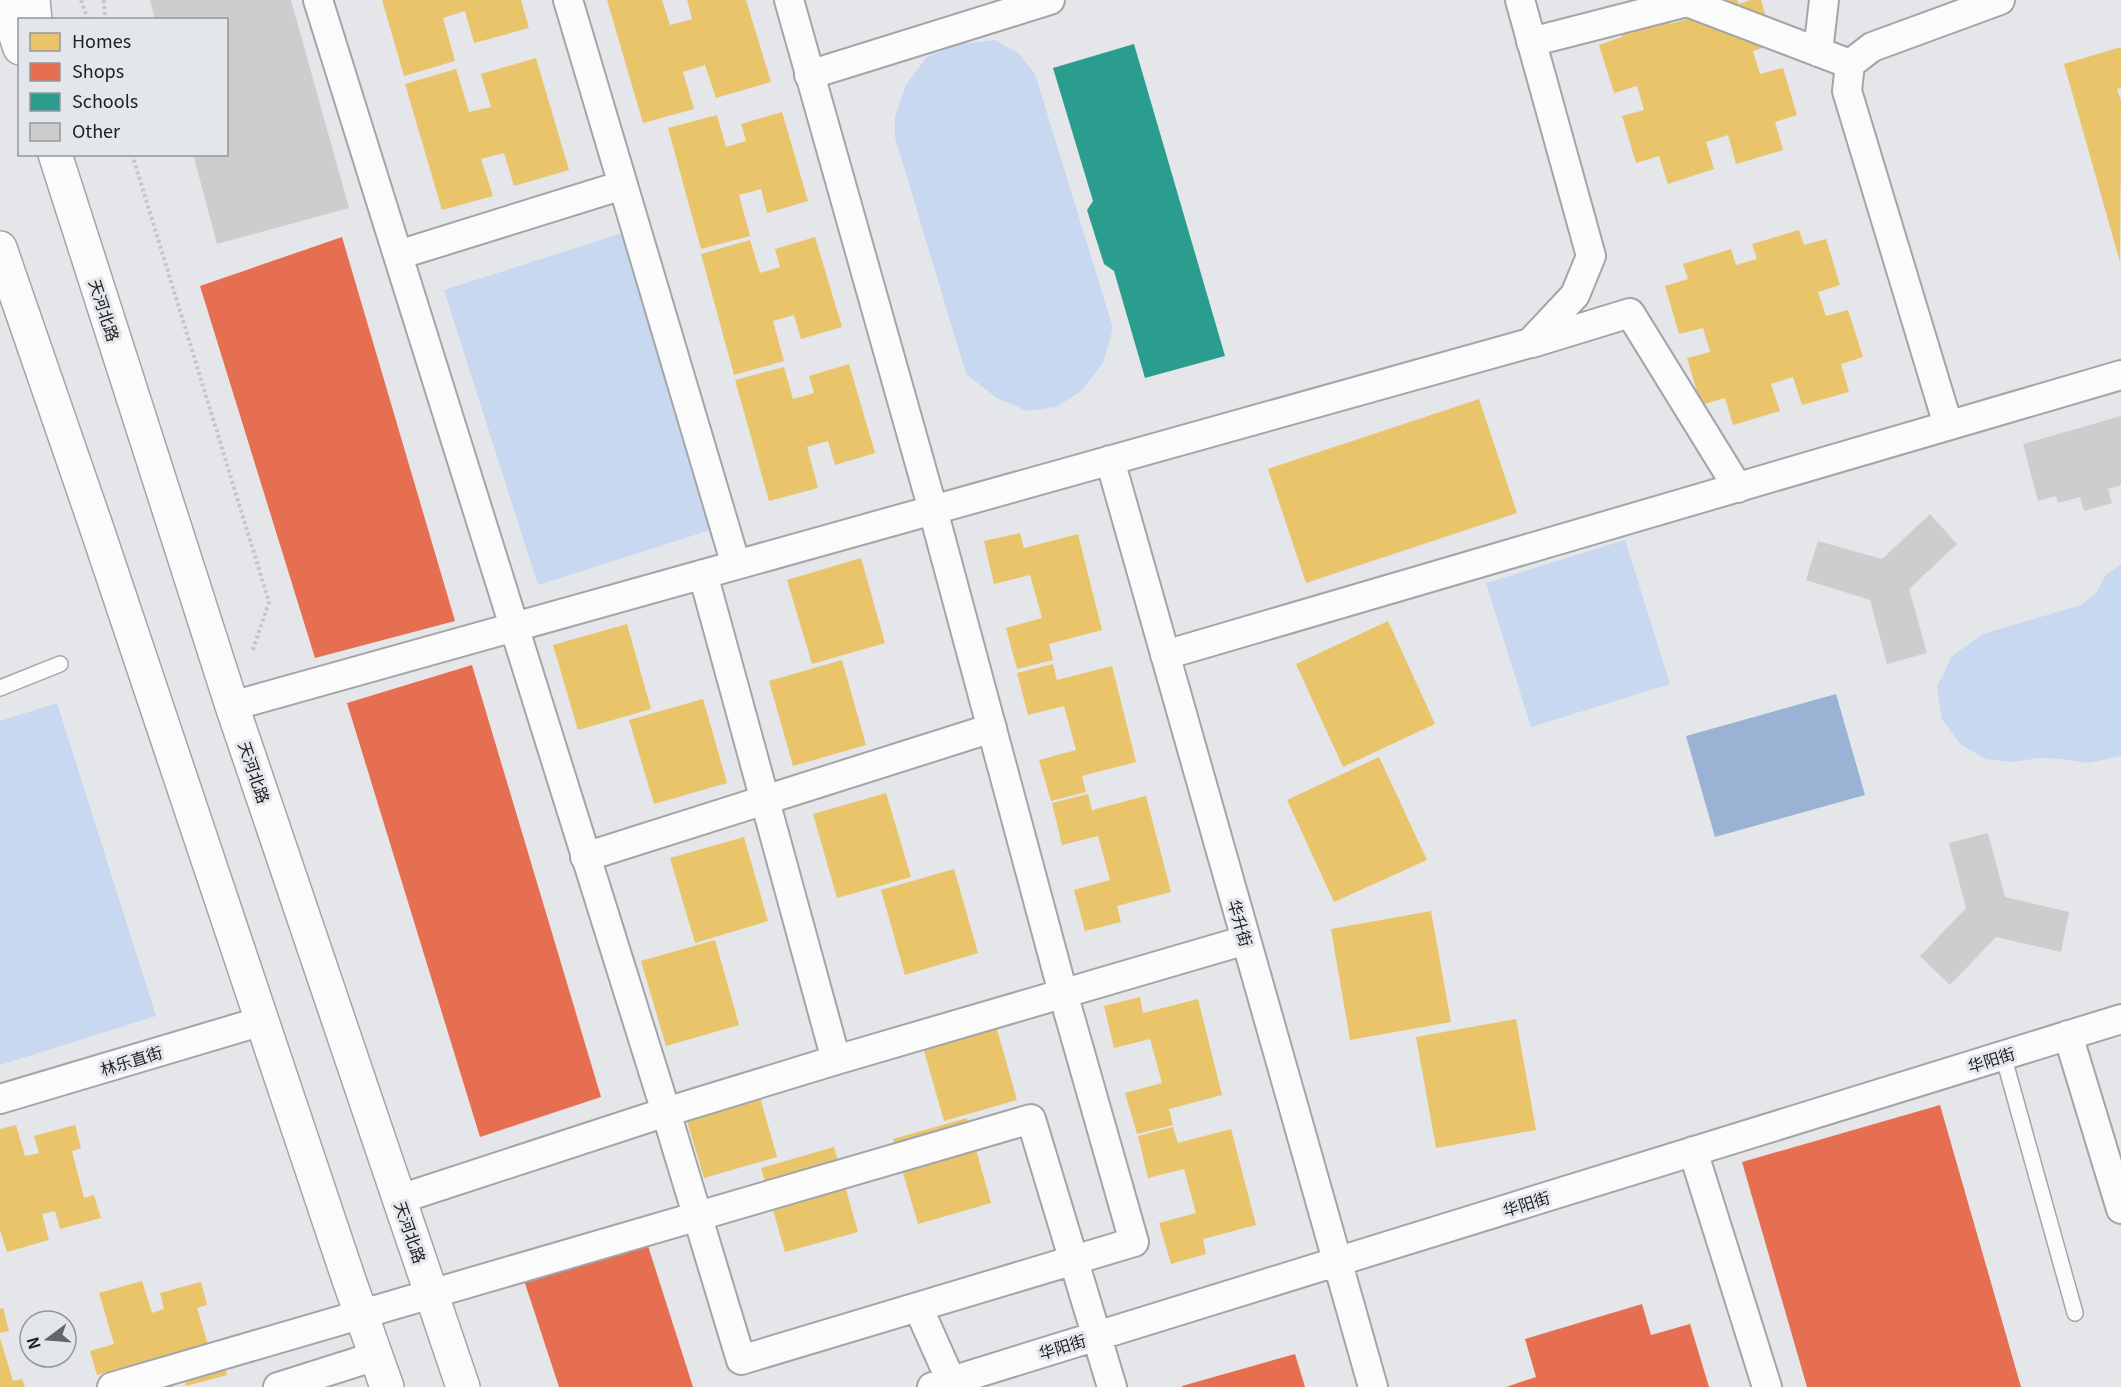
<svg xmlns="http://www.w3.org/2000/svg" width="2121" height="1387" viewBox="0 0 2121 1387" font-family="Georgia,'Noto Sans SC',serif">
<rect width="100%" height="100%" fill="#e4e6e9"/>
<!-- green -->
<path fill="#c7d8f0" d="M995,40L1018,53L1035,74L1113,328L1103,363L1081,391L1056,407L1027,411L997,398L966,374L895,137V117L906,85L927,57L955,45Z
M632,230L726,525L538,585L444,290Z
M1625,540L1670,684L1531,727L1486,583Z
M2121,564V756L2088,763L2063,759L2038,758L2013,762L1986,759L1960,744L1942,719L1937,687L1952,656L1983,634L2081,605L2096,593L2106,575Z
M57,703L156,1016L0,1065V721Z"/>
<!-- water -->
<path fill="#9ab2d3" d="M1836,694L1865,795L1715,837L1686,736Z"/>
<!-- homes -->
<path fill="#e9c46a" d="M153,0H280L261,37L273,87L299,91L307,122L303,162L288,171L268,153L246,157L237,193L210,186L200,154H226V20H158Z
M382,0H521L529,28L474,43L465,11L443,18L455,61L404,76Z
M607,0H662L670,25L692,19L687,0H746L771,82L716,98L705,65L683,72L694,109L643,123Z
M1694,0H1737L1739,4L1751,0H1761L1774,44L1753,51L1760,74L1783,68L1797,115L1775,122L1783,150L1736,164L1728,135L1706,142L1714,169L1668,184L1659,156L1636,163L1622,116L1644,110L1637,86L1614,93L1599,45L1622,37L1617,22L1665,7L1670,24L1691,18Z
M2121,47V88L2117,89L2121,101L2120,262L2064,64Z
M536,58L569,170L514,186L504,153L481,159L493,196L442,210L405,84L456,69L469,112L491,107L481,74Z
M782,112L808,201L767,213L761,189L739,195L750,236L701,249L668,128L717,115L726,147L746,141L741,124Z
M1799,230L1804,245L1826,239L1840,285L1818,292L1826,316L1848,310L1863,357L1841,364L1849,392L1802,405L1793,377L1771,384L1780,411L1733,425L1725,398L1701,405L1687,358L1710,352L1703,328L1679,334L1665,286L1688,279L1683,264L1731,249L1736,265L1757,259L1752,244Z
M815,237L842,327L801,339L794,315L773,321L784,361L734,375L701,254L750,240L760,273L780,267L775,249Z
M319,253L352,359L285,380L304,440L356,424L374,486L322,503L334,543L393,524L420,609L326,639L215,286Z
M849,364L875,453L835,465L828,441L807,447L818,488L769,501L735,380L784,367L793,399L814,393L809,376Z
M1479,399L1517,513L1306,583L1268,469Z
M1020,533L1024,548L1078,534L1102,630L1049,644L1053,660L1017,669L1006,628L1042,618L1030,575L994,584L984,541Z
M861,558L885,643L812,664L787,580Z
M1388,621L1435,724L1343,767L1296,664Z
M627,624L651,709L578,730L553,645Z
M842,660L866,745L793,766L769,681Z
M1053,664L1057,680L1112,666L1136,762L1082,776L1086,792L1051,801L1039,760L1076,750L1064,706L1028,715L1017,673Z
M703,699L727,783L654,804L629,720Z
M1379,757L1427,860L1334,902L1287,800Z
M886,793L911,877L837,898L813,814Z
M1088,794L1092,810L1146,796L1171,892L1117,906L1121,922L1085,931L1074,890L1110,880L1098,836L1062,845L1052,803Z
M744,837L768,921L695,943L670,858Z
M954,869L978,953L905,975L881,890Z
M1431,911L1451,1022L1350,1040L1331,929Z
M715,940L739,1025L666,1046L641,961Z
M1140,997L1143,1013L1198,999L1222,1095L1169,1109L1173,1125L1137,1134L1125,1093L1162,1083L1150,1039L1114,1048L1104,1006Z
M993,1015L1017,1100L944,1121L920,1037Z
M1516,1019L1536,1130L1436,1148L1416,1037Z
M753,1073L777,1157L704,1178L679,1094Z
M967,1118L991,1203L918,1224L893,1139Z
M16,1125L25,1156L39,1153L34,1136L75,1125L81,1148L72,1151L84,1198L94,1195L101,1218L60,1229L55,1211L42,1214L49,1240L7,1252L0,1230V1129Z
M1173,1127L1178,1143L1231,1129L1256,1225L1203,1239L1206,1254L1171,1264L1159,1223L1196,1213L1184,1169L1148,1178L1138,1136Z
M834,1147L858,1232L785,1252L761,1168Z
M142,1281L152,1313L164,1309L160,1293L201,1282L207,1305L197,1308L211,1354L221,1352L227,1375L186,1386L182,1367L168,1371L173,1387H126L121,1368L97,1375L90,1351L114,1344L99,1293Z
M3,1308L9,1331L0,1333V1309Z
M0,1338L13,1381L22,1379L25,1387H0Z"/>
<!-- shops -->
<path fill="#e76f51" d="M342,237L455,621L315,658L200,286Z
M472,665L601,1097L480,1137L347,703Z
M1940,1105L2021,1387H1807L1742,1162Z
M642,1227L693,1387H559L519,1265Z
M1642,1304L1651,1335L1690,1324L1709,1387H1506L1536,1377L1525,1339Z
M1295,1354L1305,1387H1182V1386Z"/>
<!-- schools -->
<path fill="#2a9d8f" d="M1134,44L1225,356L1145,378L1114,271L1104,264L1087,210L1093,201L1053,68Z"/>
<!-- building -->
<path fill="#cdcdce" d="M150,0H291L349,208L217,244L193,154H226V20H155Z
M2121,416V485L2108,489L2112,503L2084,511L2080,497L2058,503L2056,496L2038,501L2023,444Z
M1930,514L1957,544L1909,589L1927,653L1887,664L1870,600L1806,580L1818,541L1882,559Z
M1988,833L2005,897L2069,912L2061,952L1996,937L1950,985L1920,956L1966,908L1949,843Z"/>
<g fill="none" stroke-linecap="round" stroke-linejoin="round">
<!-- lane casing -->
<g stroke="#a4a5a7" stroke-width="18">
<path id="lane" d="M0,688L60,664
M2003,1055L2075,1313"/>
</g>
<!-- street casing -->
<g stroke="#a4a5a7" stroke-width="32">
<path id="street" d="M318,0L666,1112L741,1360L1134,1242L1063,993L933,510L789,0
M568,0L736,565
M1531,42L1687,2L1850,64
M1818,52L1824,0
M809,75L1050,0
M398,255L623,185
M1532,343L1630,313L1738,488
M1948,425L1847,91L1850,64L1872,47L2000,0
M1110,460L1373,1387
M703,574L836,1060
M1165,655L2121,375
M232,706L1530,343L1575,295L1591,256L1520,0
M585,857L992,728
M2068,1035L2121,1209
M0,1099L262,1021
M1693,1151L1767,1387
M400,1199L666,1112L836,1060L1246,940
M918,1307L951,1381
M112,1387L1031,1119L1112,1387
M278,1387L376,1356
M932,1387L2121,1019"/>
</g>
<!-- primary casing -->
<g stroke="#a4a5a7" stroke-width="36">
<path id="primary" d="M4,0L20,48
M33,0L35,20
M55,154L232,706L463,1387
M0,248L96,526L349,1280L387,1387"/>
</g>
<!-- path -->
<path stroke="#c6c6c7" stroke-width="4" stroke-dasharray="3 3" stroke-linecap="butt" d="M81,0L88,20
M104,0L105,20
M132,154L269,602L252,652"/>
<!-- lane -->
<use href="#lane" stroke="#fbfbfc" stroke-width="15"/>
<!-- street -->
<use href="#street" stroke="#fbfbfc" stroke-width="28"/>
<!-- primary -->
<use href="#primary" stroke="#fbfbfc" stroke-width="33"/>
</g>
<g text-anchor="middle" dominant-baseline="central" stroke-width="6" stroke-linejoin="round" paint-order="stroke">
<!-- street labels -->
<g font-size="16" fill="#212123" stroke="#e3e6ea">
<text transform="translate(105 310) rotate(72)">天河北路</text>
<text transform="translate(255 772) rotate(71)">天河北路</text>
<text transform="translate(1241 923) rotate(74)">华升街</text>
<text transform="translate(1991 1059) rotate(-17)">华阳街</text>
<text transform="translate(131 1060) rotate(-17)">林乐直街</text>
<text transform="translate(1526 1203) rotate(-17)">华阳街</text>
<text transform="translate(411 1232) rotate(71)">天河北路</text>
<text transform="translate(1062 1346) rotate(-17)">华阳街</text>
</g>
</g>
<!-- legend -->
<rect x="18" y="18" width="210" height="138" fill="#e3e6ea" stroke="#95979a" stroke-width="1.5"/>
<rect x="30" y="33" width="30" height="18" fill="#e9c46a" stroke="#95979a" stroke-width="1.5"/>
<text x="72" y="48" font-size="18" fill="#212123">Homes</text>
<rect x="30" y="63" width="30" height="18" fill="#e76f51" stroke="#95979a" stroke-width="1.5"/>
<text x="72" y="78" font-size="18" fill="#212123">Shops</text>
<rect x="30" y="93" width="30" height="18" fill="#2a9d8f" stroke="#95979a" stroke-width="1.5"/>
<text x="72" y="108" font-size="18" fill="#212123">Schools</text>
<rect x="30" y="123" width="30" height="18" fill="#cdcdce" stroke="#95979a" stroke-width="1.5"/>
<text x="72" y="138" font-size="18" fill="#212123">Other</text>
<!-- north arrow -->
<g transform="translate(48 1339) rotate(254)"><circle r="28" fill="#e3e6ea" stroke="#95979a" stroke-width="1.5"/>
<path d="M0-4.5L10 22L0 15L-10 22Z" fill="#656668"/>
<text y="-9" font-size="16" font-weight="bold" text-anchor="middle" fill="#212123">N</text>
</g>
</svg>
